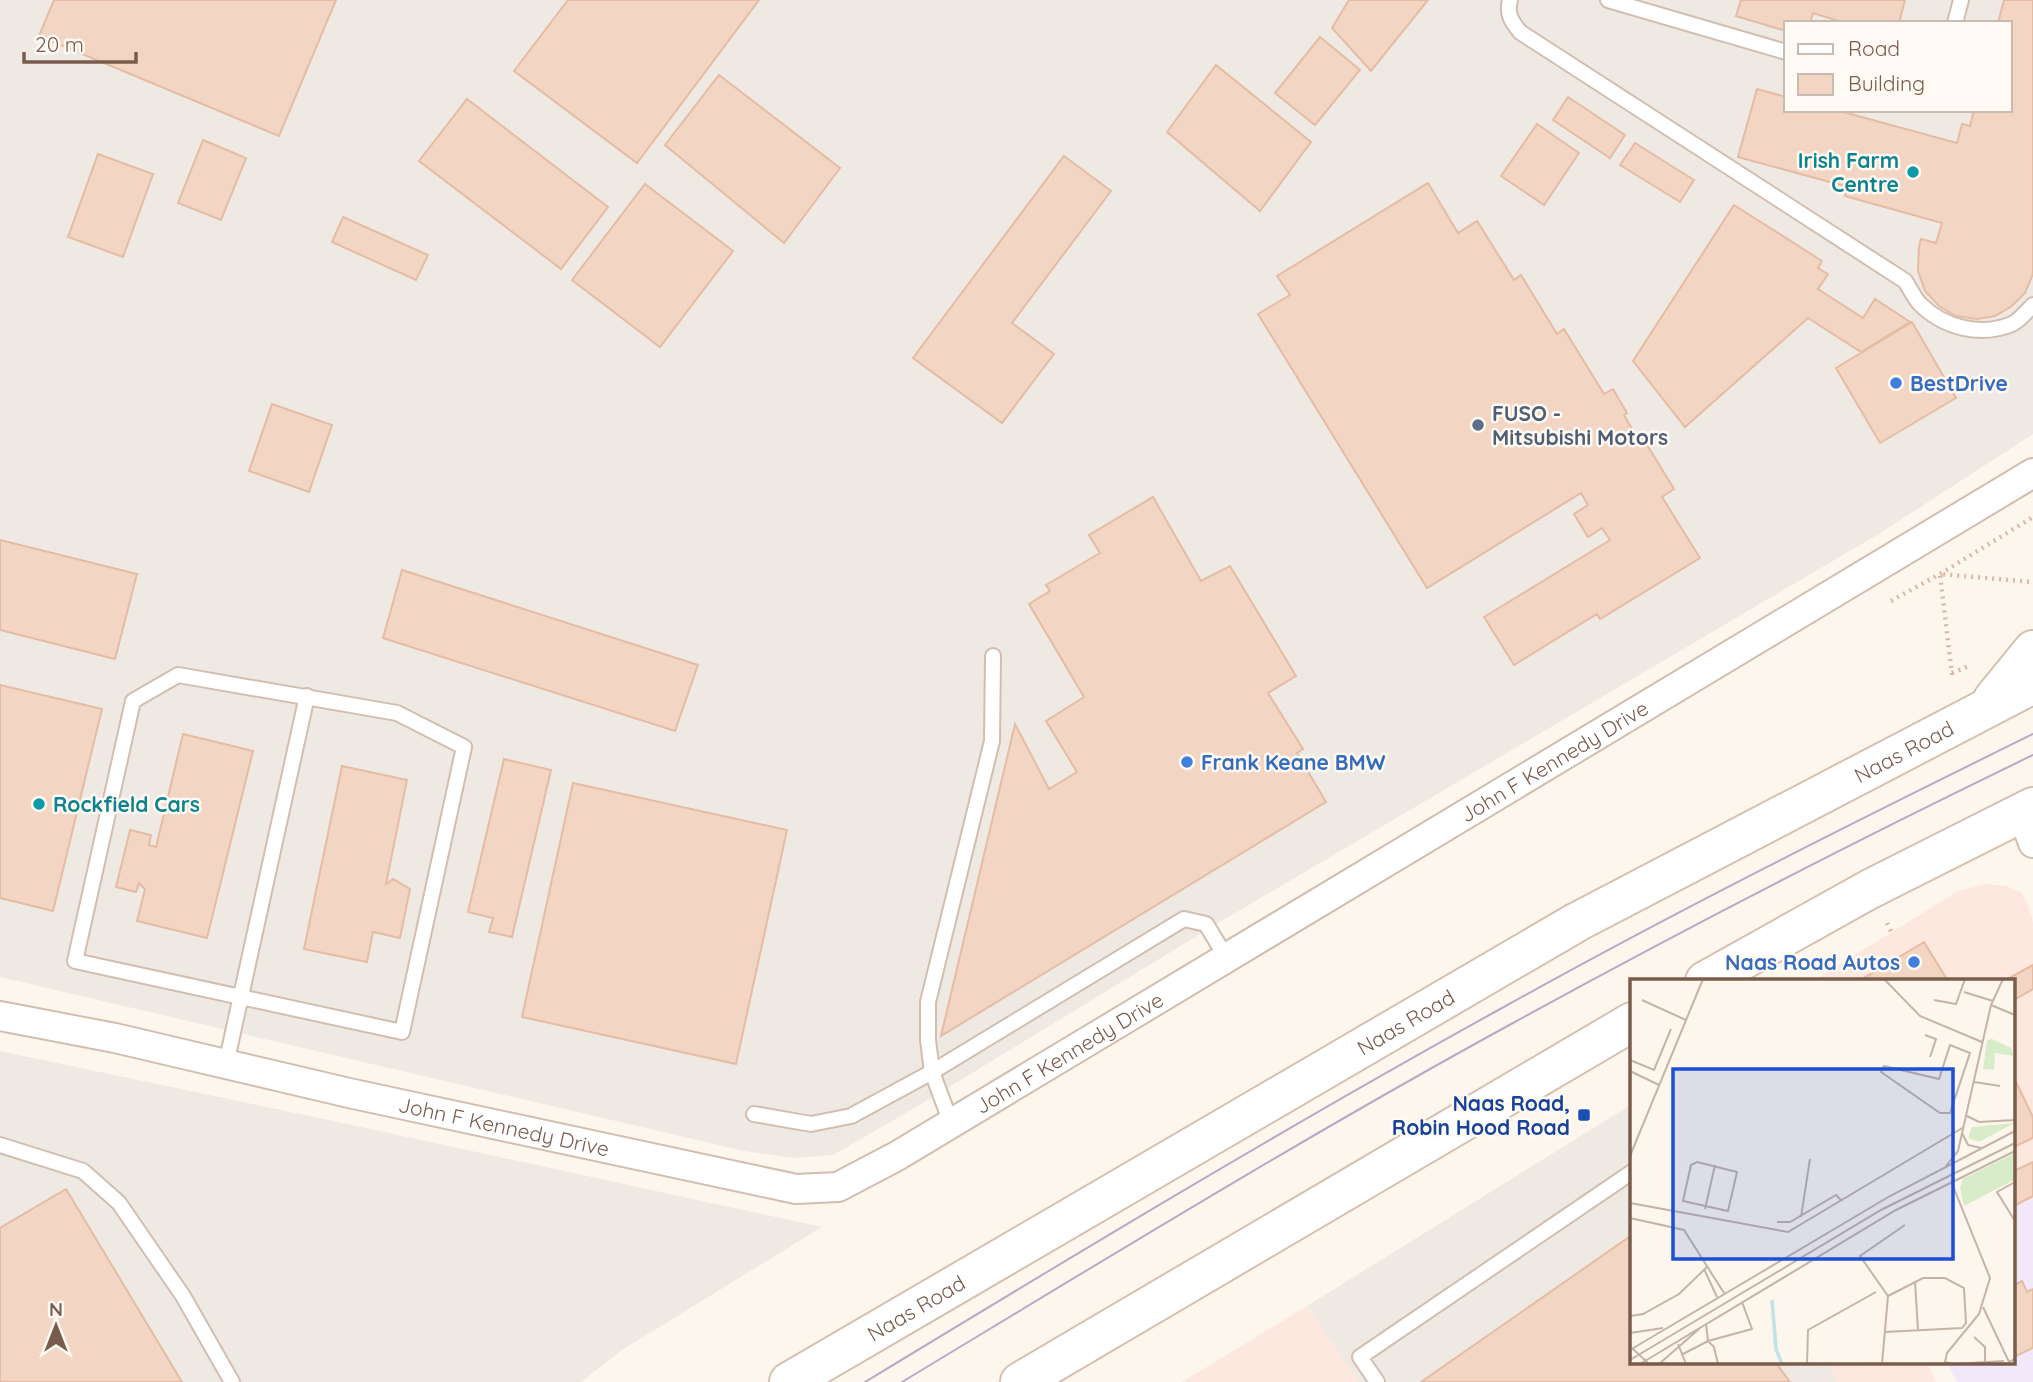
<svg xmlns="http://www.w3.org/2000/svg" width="2033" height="1382" viewBox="0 0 2033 1382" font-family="Quicksand,sans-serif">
<rect width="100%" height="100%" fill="#fdf6ec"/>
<!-- commercial -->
<path fill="#fde8e0" d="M1987,884L2006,886L2021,892L2028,904L2033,922V1198L2014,1207V981H1813L1958,891Z
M1307,1306L1359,1382H1182Z
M1828,1363H1927L1936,1382H1838Z"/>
<!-- industrial -->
<path fill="#efe9e4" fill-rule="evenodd" d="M0,0H2033V434L1882,532L1220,922L918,1106L833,1155L794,1158L744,1151L0,977ZM1786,23H2010V110H1786Z
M0,1051L343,1123L822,1227L622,1350L581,1382H0Z
M1632,1104V1363H1828L1838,1382H1359L1307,1306Z"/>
<!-- education -->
<path fill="#f3e8fa" d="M2033,1198V1382H1957L1947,1363H2014V1207Z"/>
<!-- building -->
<path fill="#f3d5c3" stroke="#e6bba3" stroke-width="2" d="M54,0H336L279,136L39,36Z
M568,0H759L637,163L514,71Z
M1349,0H1428L1371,71L1332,28Z
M1741,0H1905L1899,23H1845L1813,13L1810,23H1786V31L1736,16Z
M2004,0H2033V274L2025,293L2012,306L1995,316L1977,319L1956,316L1939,306L1925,291L1918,271L1919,247L1921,239L1936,243L1942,223L1845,196L1848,187L1738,157L1757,89L1786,97V110H1836L1957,143L1962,124L1970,126L1974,110H2010V23H1998Z
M1320,37L1360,70L1315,125L1275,93Z
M1216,65L1311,142L1260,211L1167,132Z
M719,75L840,168L784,243L665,145Z
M1568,97L1625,135L1610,158L1553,120Z
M467,99L608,207L561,269L419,161Z
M1537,124L1579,153L1544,205L1501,176Z
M203,140L246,158L221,220L178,203Z
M1635,143L1694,180L1680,202L1620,165Z
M98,154L153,174L123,257L68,237Z
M1064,156L1111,191L1012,323L1054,354L1002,423L913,358Z
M1428,183L1458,233L1477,221L1514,280L1521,275L1557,334L1564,329L1604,394L1613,389L1627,413L1624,415L1637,438L1641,435L1674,489L1662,497L1700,558L1600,619L1597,614L1514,665L1484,617L1610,540L1602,528L1588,537L1574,514L1588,505L1581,493L1427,588L1258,314L1290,295L1277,276Z
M645,184L733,251L660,347L572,280Z
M1734,205L1822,261L1818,268L1828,274L1818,289L1863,318L1875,299L1910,322L1861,352L1808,318L1685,427L1633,361Z
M343,217L428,255L416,280L332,242Z
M1912,322L1956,398L1880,443L1836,368Z
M272,404L332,425L309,492L249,471Z
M1153,497L1201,581L1230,566L1296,676L1268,693L1303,749L1297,753L1326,802L941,1036L1015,724L1049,789L1077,772L1046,721L1084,697L1029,604L1050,591L1046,585L1100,553L1089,535Z
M0,540L137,574L115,659L0,630Z
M402,570L698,665L675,731L383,638Z
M0,685L102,709L53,911L0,898Z
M183,734L253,751L207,938L137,921L145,889L139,883L136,892L116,887L130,830L151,835L149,845L156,847Z
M504,759L551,770L512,937L489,932L493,918L468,912Z
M342,766L407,780L386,884L393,879L410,889L400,938L373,932L367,962L304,949Z
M573,783L787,830L736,1064L522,1017Z
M1924,942L1948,981H1859Z
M2033,965V989L2014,1000V981H2004Z
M2014,1078L2033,1117V1138L2014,1147Z
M2033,1162V1196L2014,1206V1171Z
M66,1189L182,1382H0V1228Z
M1632,1235V1363H1776L1790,1382H1421Z
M2022,1281L2027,1292L2033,1289V1348L2016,1356L2014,1355V1285Z"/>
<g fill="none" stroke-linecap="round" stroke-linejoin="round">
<!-- lane casing -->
<g stroke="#d1beb0" stroke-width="18">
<path id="lane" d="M1510,0C1506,14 1512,22 1520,32L1905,281C1910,288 1914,298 1920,304C1944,328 1981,337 2012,324C2020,320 2027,311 2033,305
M1608,0L1786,52
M1955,23L1961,0
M178,675L397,713L464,747L402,1032L75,961L133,701Z
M226,1064L307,696
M754,1114L811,1124L851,1116L932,1072L1184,919L1206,924L1226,957
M951,1123L932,1072L928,1040V1002L992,741L993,656
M0,1145L83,1171L119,1203L183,1296L232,1382
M1377,1382L1360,1357L1632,1172"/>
</g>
<!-- street casing -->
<g stroke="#d1beb0" stroke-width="32">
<g id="street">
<path d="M2022,812L2033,843"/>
<path id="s1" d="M0,1016L115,1038L349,1093L796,1189L838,1187L897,1156L2033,473"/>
</g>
</g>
<!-- secondary casing -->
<g stroke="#d6c0b0" stroke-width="42">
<g id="secondary">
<path d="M1993,699L2033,650"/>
<path d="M1705,981L1870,889L2033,807"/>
<path id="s2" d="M789,1382L1577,922L2033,684"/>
<path d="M1020,1382L1632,1022"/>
</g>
</g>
<!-- path -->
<path stroke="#d9b8a5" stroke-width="4.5" stroke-dasharray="2 5" stroke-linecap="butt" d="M1891,601L1940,574L2033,517
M1952,673L1969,666
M1952,675L1940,574L2033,582
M1887,923L1893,935"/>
<!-- lane -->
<use href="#lane" stroke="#fff" stroke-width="14"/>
<!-- street -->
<use href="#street" stroke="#fff" stroke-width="28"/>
<!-- secondary -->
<use href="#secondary" stroke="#fff" stroke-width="38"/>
<!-- tram -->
<path stroke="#b9a8c9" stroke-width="2" d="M865,1382C1076,1254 1286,1127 1502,1008C1676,911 1854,822 2033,734
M902,1382C1104,1260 1306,1136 1513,1023C1684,929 1857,840 2033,755"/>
</g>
<!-- markers -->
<g fill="#0f9aa8" stroke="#fffaf3" stroke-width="2.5">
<circle cx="1913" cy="172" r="7"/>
<circle cx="39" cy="804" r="7"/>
</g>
<g fill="#3f7fe0" stroke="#fffaf3" stroke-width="2.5">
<circle cx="1896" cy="383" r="7"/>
<circle cx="1187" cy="762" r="7"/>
<circle cx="1914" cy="962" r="7"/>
</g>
<circle fill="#5c6f8a" stroke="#fffaf3" stroke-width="2.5" cx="1478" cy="425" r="7"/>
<rect fill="#1a4fb4" stroke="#fffaf3" stroke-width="2.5" x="1577" y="1108" width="14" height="14" rx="3.5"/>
<g text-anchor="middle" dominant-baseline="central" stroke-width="5" stroke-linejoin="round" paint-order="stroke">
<!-- culture labels -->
<g font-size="21" font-weight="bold" fill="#0d838f" stroke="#fffaf3" text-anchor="end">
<text x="1899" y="160">Irish Farm<tspan x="1899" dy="24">Centre</tspan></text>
<text x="53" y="804" text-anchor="start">Rockfield Cars</text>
</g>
<!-- shop labels -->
<g font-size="21" font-weight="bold" fill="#366cbe" stroke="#fffaf3" text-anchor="start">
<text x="1910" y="383">BestDrive</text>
<text x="1201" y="762">Frank Keane BMW</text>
<text x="1900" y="962" text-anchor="end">Naas Road Autos</text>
</g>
<!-- service labels -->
<g font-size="21" font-weight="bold" fill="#4e5e75" stroke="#fffaf3" text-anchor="start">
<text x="1492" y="413">FUSO -<tspan x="1492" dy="24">Mitsubishi Motors</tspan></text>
</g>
<!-- street labels -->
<g font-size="21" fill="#7a5c4d" stroke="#fffaf3">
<text stroke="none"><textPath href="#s2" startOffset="1281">Naas Road</textPath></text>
<text stroke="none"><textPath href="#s1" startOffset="1690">John F Kennedy Drive</textPath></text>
<text stroke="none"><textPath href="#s2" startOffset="714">Naas Road</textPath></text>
<text stroke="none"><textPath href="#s1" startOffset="1124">John F Kennedy Drive</textPath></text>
<text stroke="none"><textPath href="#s1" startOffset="516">John F Kennedy Drive</textPath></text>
<text stroke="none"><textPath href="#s2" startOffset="147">Naas Road</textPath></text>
</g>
<!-- transit labels -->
<g font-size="21" font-weight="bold" fill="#164399" stroke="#fffaf3" text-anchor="end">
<text x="1570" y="1103">Naas Road,<tspan x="1570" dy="24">Robin Hood Road</tspan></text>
</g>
</g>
<!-- overview -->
<g transform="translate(1630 979)">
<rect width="385" height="385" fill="#fdf6ec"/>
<path d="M362,60L381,69L384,77L365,74L364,91L353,90L357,61ZM384,144L349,163L338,159L342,148ZM385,174L384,201L334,227L330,209L333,200Z" fill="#d8ecc9"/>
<path fill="none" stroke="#bfe3e8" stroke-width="3.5" d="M142,321L146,370L152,385"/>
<path fill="none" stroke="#c5b3a7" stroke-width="2" d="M254,0L290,37L352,63M334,13L363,22M12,21L56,41M304,21L326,25L335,0M361,26L385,36M295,56L306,60L300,78M320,66L340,74L320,134H310L251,93L254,87L309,100ZM0,81L24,91L41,50M0,92L29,106M344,103L370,107M337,137L349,143L385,141M332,154L338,166L351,169M0,177L73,0M67,183L107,193L98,232L53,222L61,186ZM316,187L328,172L361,26L373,0M321,202L360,299L349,335L317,374L315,383L322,385M385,203L367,213L385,242M0,224L158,253L334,148M75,230L85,186M171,238L180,180M0,239L54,251L94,314M147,243H160L206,216L212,222M74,290L87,318M285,303L288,351M258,317L230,277L275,246M353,328L379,383L385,380M1,337L13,335L49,315L78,287M76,345L78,362L84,368L88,385M0,354L33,349M344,358L355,368V383M48,365L56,385M2,369L19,385M0,371L260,217L385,152M53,375L78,362L122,350L112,323M0,381L251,231L385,164M10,385L266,231L385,172M29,385L69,350M177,385L178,351L246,313M252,385L258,317L293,299H315L334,309L336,344L332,349L255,353M323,385L374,382"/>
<path fill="#1d4ed8" fill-opacity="0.15" stroke="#1d4ed8" stroke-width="3.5" d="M43,90H323V280H43Z"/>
<rect width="385" height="385" fill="none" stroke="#7a5c4d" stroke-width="3.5"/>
</g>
<!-- legend -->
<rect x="1784" y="21" width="228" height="91" fill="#fffaf3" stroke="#cabbb1" stroke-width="2"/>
<rect x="1798" y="44" width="35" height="10" fill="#ffffff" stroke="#cabbb1" stroke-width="2"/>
<text x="1848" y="56" font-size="21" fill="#7a5c4d">Road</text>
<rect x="1798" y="74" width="35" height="21" fill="#f3d5c3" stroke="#cabbb1" stroke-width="2"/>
<text x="1848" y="91" font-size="21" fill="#7a5c4d">Building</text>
<!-- north arrow -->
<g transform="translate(56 1326)" stroke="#fffaf3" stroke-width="5" paint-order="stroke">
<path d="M0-5L12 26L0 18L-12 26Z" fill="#7a5c4d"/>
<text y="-10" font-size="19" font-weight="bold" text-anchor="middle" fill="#7a5c4d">N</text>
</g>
<!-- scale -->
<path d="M24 52v10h112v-10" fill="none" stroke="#7a5c4d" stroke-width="3.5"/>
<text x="35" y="52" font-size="21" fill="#7a5c4d" stroke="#fffaf3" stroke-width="5" paint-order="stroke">20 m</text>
</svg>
